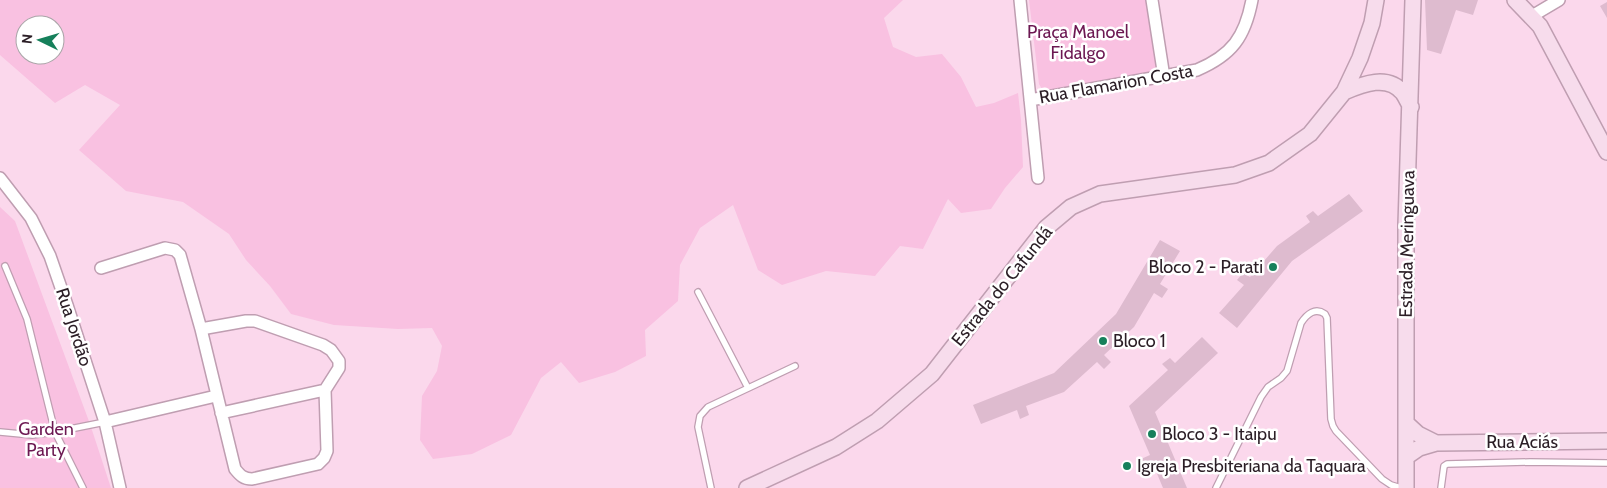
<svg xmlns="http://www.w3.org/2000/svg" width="1607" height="488" viewBox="0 0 1607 488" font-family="Cabin,sans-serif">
<rect width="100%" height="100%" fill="#fbd8ec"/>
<!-- green -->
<path fill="#f9c1e1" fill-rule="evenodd" d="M0,0H903L884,18L893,47L916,57L942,54L961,77L976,107L994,103L1018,93L1021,120L1023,167L1005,188L991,209L961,213L948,199L923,249L900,246L875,276L826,271L782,285L758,270L733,205L700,228L680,265L678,301L645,330L646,356L615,372L579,383L561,362L541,378L511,435L472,454L433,459L420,440L422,396L437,371L442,346L432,328L398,329L334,325L291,314L270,286L246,260L229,234L183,202L126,191L79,150L120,105L85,85L55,103L0,55ZM25,25H55V55H25Z
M1029,0H1148L1158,65L1157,71L1152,75L1047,90L1042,89L1039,84Z
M0,207L15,221L90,424L111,488H0Z"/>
<!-- building -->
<path fill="#debbcf" d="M1425,0H1478L1473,15L1456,10L1441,54L1427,50Z
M1607,2V18L1600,6Z
M1349,194L1363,211L1292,261L1237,328L1219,313L1244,285L1237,280L1243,273L1250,277L1277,246L1310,222L1306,216L1313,211L1318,216Z
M1160,240L1180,251L1160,284L1168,289L1162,298L1154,293L1134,327L1104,355L1111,362L1104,369L1097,362L1064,392L1026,406L1029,415L1020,419L1017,410L981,424L973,405L1054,373L1116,314Z
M1202,337L1218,353L1155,412L1187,488H1163L1153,464L1144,467L1141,459L1150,455L1129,406L1168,370L1162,364L1170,358L1175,363Z"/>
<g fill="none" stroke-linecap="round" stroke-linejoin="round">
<!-- lane casing -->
<g stroke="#bf9eb1" stroke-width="8">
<path id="lane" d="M5,266L27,319L55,432L105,422
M698,292L748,388
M0,432L32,435L55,432L83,488
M711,488L698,427L700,416L708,407L795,366
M1216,488L1261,397L1268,387L1281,378L1287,371L1301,323C1307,314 1315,307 1325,314L1327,318L1331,419L1333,426L1336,431L1382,479L1391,485L1401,488
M1441,488L1444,466L1447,464L1530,462L1607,463"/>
</g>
<!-- street casing -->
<g stroke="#bf9eb1" stroke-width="14">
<path id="street" d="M1020,0L1038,178
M1152,0L1164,77
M1532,16L1559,0
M1030,100L1197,70C1232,55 1245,37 1252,0
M0,178L31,218L50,256L67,305L105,422L120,488
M101,268L165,248L175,250L180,255L201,329L235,469C240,475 243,479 252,479L318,464L324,458L327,451L325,390L339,368V361L331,350L323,345L255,321H246L201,329
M221,413L325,390
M105,422L216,396"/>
</g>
<!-- secondary casing -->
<g stroke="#bf9eb1" stroke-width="18">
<path id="secondary" d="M1515,0L1540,26L1607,152
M1344,92C1363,84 1388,74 1403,93C1406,97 1408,103 1411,107
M1406,423L1418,434L1436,443
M1406,457L1419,448L1436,443L1607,441
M747,488L836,447L877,421L932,374L1046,228L1071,207L1100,194L1235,175L1269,163L1310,134L1344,92L1360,58L1372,23L1376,0
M1406,488V225L1413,0"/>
</g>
<!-- lane -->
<use href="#lane" stroke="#fff" stroke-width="5.5"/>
<!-- street -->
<use href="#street" stroke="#fff" stroke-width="11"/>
<!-- secondary -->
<use href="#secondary" stroke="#f7dcec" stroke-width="15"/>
</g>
<!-- markers -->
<g fill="#16805b" stroke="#fff" stroke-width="2">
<circle cx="1273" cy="267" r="5"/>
<circle cx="1103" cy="341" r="5"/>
<circle cx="1152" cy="434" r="5"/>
<circle cx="1127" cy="466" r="5"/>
</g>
<g text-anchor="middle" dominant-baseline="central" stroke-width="5" stroke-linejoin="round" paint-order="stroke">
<!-- park labels -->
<g font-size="18" fill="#6c1852" stroke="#fff">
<text x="1078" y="32">Praça Manoel<tspan x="1078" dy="21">Fidalgo</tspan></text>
<text x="46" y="429">Garden<tspan x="46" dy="21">Party</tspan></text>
</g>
<!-- street labels -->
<g font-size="18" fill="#2b1e26" stroke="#fff">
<text transform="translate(1116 84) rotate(-10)">Rua Flamarion Costa</text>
<text transform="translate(1407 244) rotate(-89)">Estrada Meringuava</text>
<text transform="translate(1002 286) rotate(-51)">Estrada do Cafundá</text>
<text transform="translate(74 327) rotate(72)">Rua Jordão</text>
<text x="1522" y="442">Rua Aciás</text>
</g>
<!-- poi labels -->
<g font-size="18" fill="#2b1e26" stroke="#fff" text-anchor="start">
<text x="1263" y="267" text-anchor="end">Bloco 2 - Parati</text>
<text x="1113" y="341">Bloco 1</text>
<text x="1162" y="434">Bloco 3 - Itaipu</text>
<text x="1137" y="466">Igreja Presbiteriana da Taquara</text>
</g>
</g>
<!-- north arrow -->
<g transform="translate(40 40) rotate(275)"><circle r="24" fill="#ffffff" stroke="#aaa5a8"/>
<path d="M0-4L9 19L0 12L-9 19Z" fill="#16805b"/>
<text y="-8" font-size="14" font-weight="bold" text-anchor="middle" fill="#2b1e26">N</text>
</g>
</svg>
